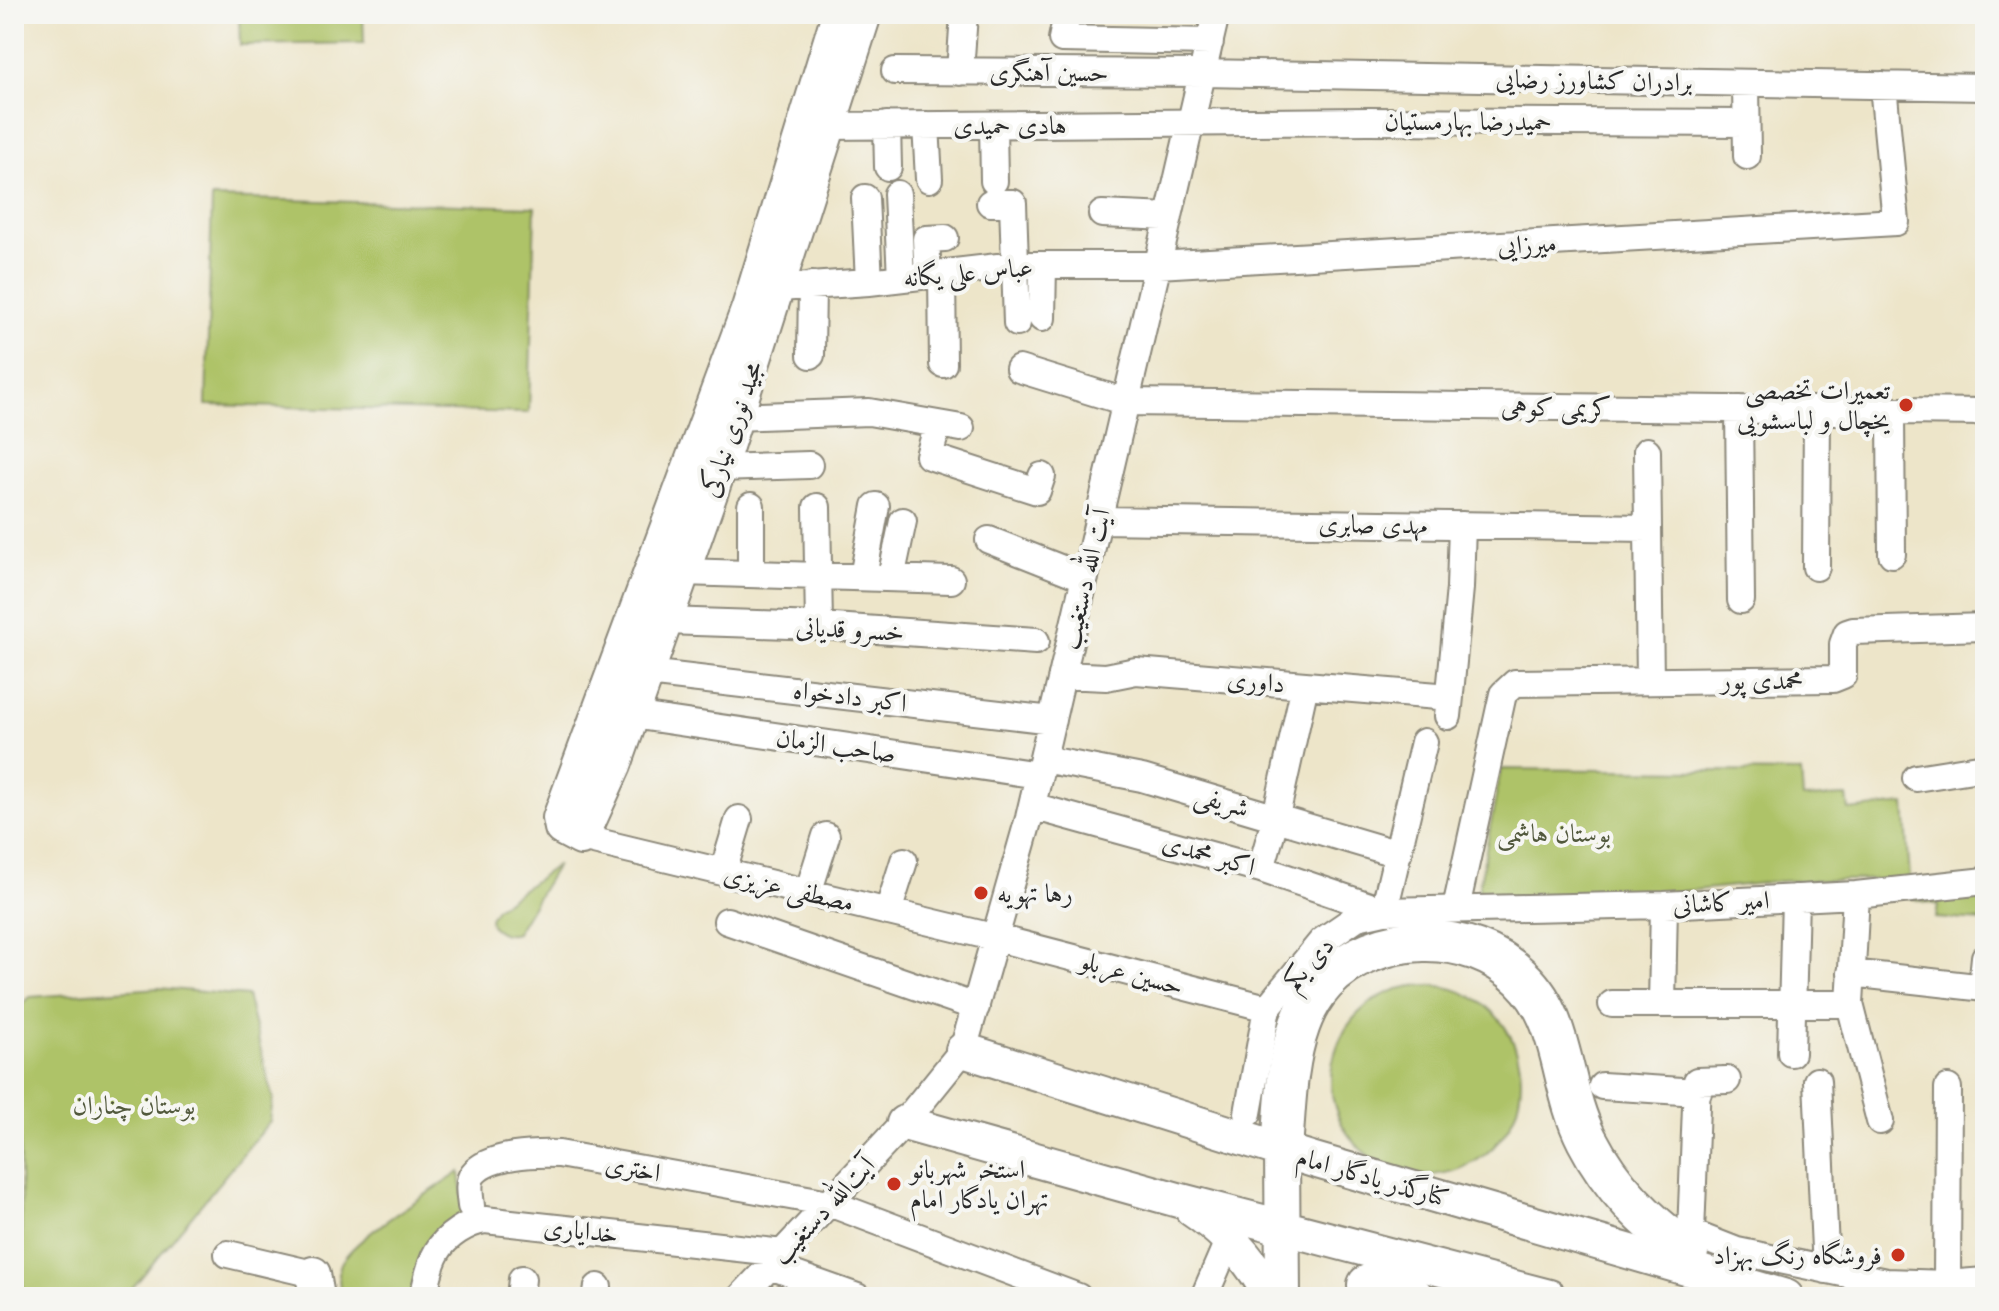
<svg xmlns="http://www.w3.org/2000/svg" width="1999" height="1311" viewBox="0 0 1999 1311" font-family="'Libre Caslon Text',Amiri,serif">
<rect width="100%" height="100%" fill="#f6f6f2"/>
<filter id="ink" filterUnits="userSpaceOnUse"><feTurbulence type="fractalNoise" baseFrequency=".0125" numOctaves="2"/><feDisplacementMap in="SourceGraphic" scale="16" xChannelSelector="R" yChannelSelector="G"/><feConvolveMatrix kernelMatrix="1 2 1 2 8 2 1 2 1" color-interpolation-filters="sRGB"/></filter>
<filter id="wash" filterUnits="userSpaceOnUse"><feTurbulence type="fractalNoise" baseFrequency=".006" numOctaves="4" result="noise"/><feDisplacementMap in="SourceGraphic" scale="32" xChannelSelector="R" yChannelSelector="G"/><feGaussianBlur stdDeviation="1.8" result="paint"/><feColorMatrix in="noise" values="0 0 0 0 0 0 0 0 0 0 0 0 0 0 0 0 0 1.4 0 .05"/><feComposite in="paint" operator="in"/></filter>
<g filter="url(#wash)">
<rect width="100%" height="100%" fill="#ede5c9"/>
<!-- green -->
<path fill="#aec367" stroke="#6c7749" stroke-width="2" d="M239,14H363L364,43L240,45Z
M212,198L535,207L529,413L206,405Z
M1501,769L1801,772L1803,798L1847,796L1849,810L1905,804L1910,879L1783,881L1628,897L1477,898Z
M557,865L516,933C506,937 498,932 491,925L490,918L496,908Z
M1985,885L1984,921L1936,918L1938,905L1899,895Z
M1331 1080a95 95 0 1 1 190 0a95 95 0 1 1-190 0Z
M159,988L247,996L273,1098L270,1121L125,1297H23L17,1039L22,1004L30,997Z
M460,1172L465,1217C436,1241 413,1255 412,1297H341C340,1286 336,1269 343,1260C361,1233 431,1192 460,1172Z"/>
</g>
<g filter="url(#ink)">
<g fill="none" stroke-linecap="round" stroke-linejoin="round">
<!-- minor casing -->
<g stroke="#8c887a" stroke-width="30">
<path id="minor" d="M1067,14L1062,39L1210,42
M895,71L1203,73L1985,87
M960,72L964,14
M1746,83L1747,156
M887,125L888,167
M926,125L929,179
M993,125L994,181
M828,126L1368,121L1746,123
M897,194L901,278
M865,198L869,282
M990,203H1013L1017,323
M1102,214L1169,217
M942,274L943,364
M928,276L926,239L945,238
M779,288L869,282L1015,265H1158L1896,222L1883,85
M1042,318L1043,265
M811,355L812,285
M1019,369L1126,402L1985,412
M1739,409L1741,600
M1891,412L1892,554
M735,417L869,412L961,428
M938,424L929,456L1037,491L1042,476
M1647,451L1650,681
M719,468L809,465
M817,507L819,626
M1099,520L1648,528
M989,540L1085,578
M1816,567L1817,410
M682,572L951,580
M751,574V506
M863,577L876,506
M891,578L903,521
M665,621L819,626L1036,641
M647,673L1052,720
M1062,675L1106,677L1136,671L1450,697L1448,716
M1450,693L1460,588L1462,525
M632,715L1039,775
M1043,759L1142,778L1398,854
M1916,778L1985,767
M1032,806L1261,869L1384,911L1424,742
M581,838L997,938L1267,1008
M1261,869L1276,816L1305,685
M723,872L739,819
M808,893L826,836
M1856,895L1850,1004L1880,1121
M1456,908L1503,694L1515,683L1833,679L1843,675V644L1847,633L1853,631L1985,627
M888,912L904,861
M727,921L976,1007
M1851,973L1985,988
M1982,987L1985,957
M1612,1004H1850
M1662,1004L1664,905
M1791,1053L1795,898
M1727,1080L1697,1081L1691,1233L1737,1251L1886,1282L1947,1284L1985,1281
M1817,1081L1826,1270
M1602,1086L1698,1092
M1248,1113L1267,1008L1322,941L1357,917L1384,911L1664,905L1856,895L1985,881
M471,1206C470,1196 467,1182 473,1174C489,1154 536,1153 559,1154L829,1203L1078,1297
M228,1254L313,1274
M770,1266L857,1297
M1947,1284L1948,1088
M423,1297C427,1283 429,1265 437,1252C446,1236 468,1222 485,1220L783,1253
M520,1297L522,1279
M596,1297L598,1287
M741,1297L904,1123L963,1050L1029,818L1216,14
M1204,1297L1229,1239"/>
</g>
<!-- major casing -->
<g stroke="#8c887a" stroke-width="38">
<path id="major" d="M839,14L749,308L560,818L562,828L581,838L614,765L719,468L864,14
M963,1050L1314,1160L1786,1297
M904,1123L1178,1200L1549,1297
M1282,1150L1283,1297
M1192,1209C1225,1231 1253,1262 1271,1297
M313,1274L317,1297"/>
</g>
<!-- highway casing -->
<g stroke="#8c887a" stroke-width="44">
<path id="highway" d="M1282,1150C1288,1073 1285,986 1370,952C1439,924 1524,950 1551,1024C1566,1064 1567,1101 1587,1140C1611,1187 1646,1221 1688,1252
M1368,1285L1413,1297"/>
</g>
<!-- minor -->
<use href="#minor" stroke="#fff" stroke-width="26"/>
<!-- major -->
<use href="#major" stroke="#fff" stroke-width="34"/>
<!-- highway -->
<use href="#highway" stroke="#fff" stroke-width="40"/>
</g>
</g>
<!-- markers -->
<g fill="#c8321e" stroke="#f6f6f2" stroke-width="3">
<circle cx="1906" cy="405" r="8"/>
<circle cx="981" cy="893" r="8"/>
<circle cx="894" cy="1184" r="8"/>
<circle cx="1898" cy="1255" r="8"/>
</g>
<g text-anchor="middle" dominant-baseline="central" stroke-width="8" stroke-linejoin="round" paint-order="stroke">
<!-- street labels -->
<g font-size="26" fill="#2b2b2b" stroke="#f6f6f2">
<text x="1049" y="72">حسین آهنگری</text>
<text transform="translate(1594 80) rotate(1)">برادران کشاورز رضایی</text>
<text x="1468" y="121">حمیدرضا بهارمستیان</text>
<text x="1010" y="125">هادی حمیدی</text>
<text transform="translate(1527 244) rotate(-3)">میرزایی</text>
<text transform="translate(968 272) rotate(-5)">عباس علی یگانه</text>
<text transform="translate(1556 407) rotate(1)">کریمی کوهی</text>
<text transform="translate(731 429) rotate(-71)">مجید نوری نیارکی</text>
<text transform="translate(1373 524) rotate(1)">مهدی صابری</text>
<text transform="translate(1085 579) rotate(-77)">آیت الله دستغیب</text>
<text transform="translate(850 629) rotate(3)">خسرو قدیانی</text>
<text x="1762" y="680">محمدی پور</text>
<text transform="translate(1256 681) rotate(5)">داوری</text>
<text transform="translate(850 696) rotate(7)">اکبر دادخواه</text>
<text transform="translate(836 745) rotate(8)">صاحب الزمان</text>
<text transform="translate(1222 801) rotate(16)">شریفی</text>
<text transform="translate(1209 854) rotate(16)">اکبر محمدی</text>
<text transform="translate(789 888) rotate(13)">مصطفی عزیزی</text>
<text transform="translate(1721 902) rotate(-3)">امیر کاشانی</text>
<text transform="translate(1308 963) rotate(-48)">دی یکم</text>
<text transform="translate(1132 973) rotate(15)">حسین عربلو</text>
<text transform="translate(633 1168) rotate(10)">اختری</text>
<text transform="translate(1373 1177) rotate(16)">کنارگذر یادگار امام</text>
<text transform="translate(823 1210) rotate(-47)">آیت‌الله دستغیب</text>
<text transform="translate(581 1230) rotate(6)">خدایاری</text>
</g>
<!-- poi labels -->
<g font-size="26" fill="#2b2b2b" stroke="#f6f6f2" text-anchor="end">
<text x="1890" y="390">تعمیرات تخصصی<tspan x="1890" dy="30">یخچال و لباسشویی</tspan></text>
<text x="997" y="893" text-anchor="start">رها تهویه</text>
<text x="910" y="1169" text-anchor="start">استخر شهربانو<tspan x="910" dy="30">تهران یادگار امام</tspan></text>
<text x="1882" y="1255">فروشگاه رنگ بهزاد</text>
</g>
<!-- park labels -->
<g font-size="26" fill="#52593d" stroke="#f6f6f2">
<text x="1554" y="833">بوستان هاشمی</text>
<text x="134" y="1105">بوستان چناران</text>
</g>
</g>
<!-- margin -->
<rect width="1999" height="1311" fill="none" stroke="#f6f6f2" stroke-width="48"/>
</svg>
